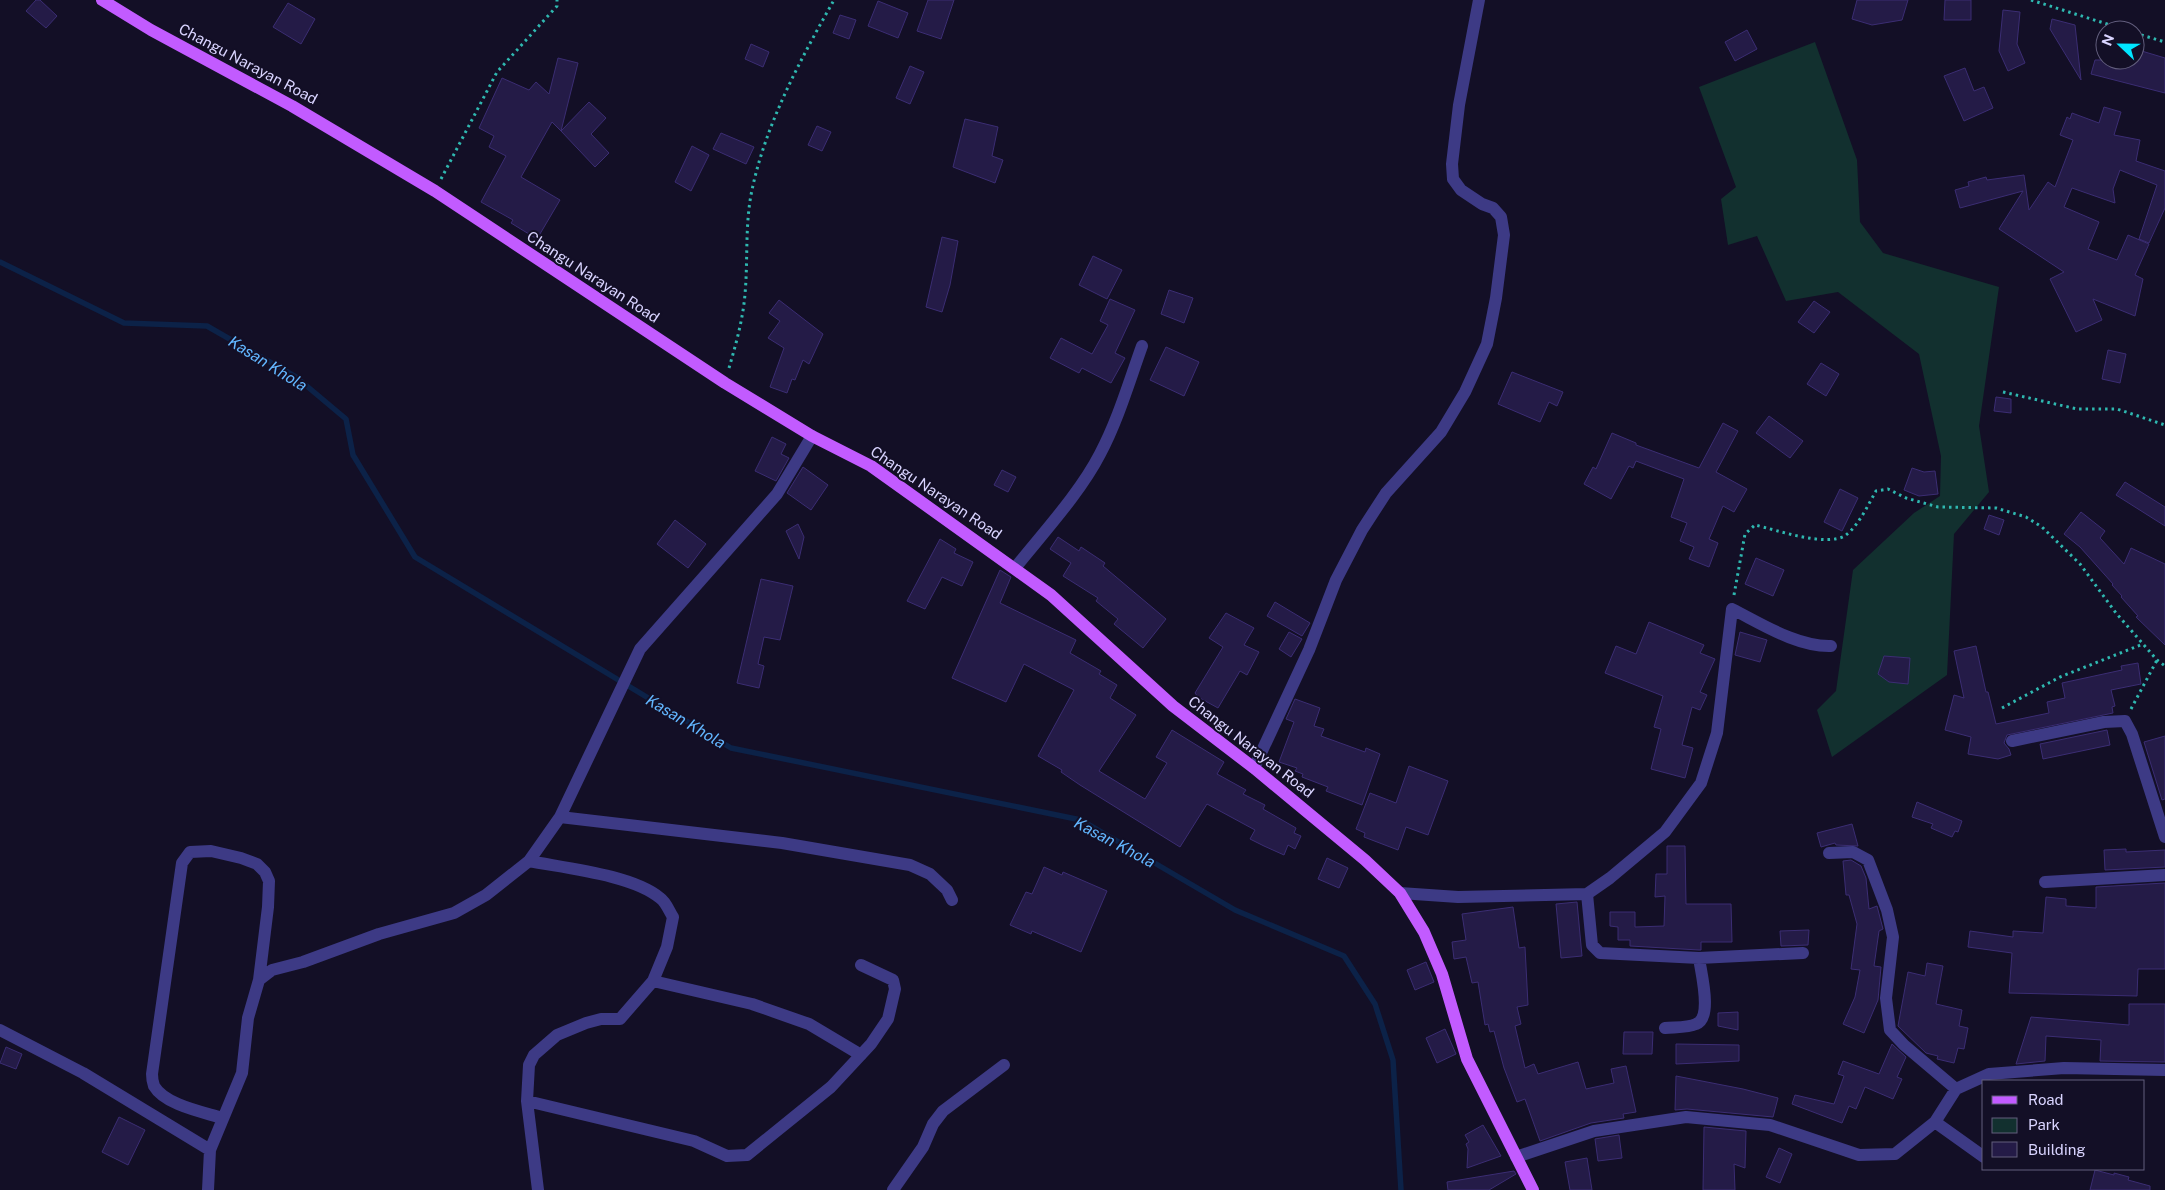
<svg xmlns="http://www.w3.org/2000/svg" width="2165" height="1190" font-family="'Public Sans',sans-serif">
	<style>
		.green { fill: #12302f }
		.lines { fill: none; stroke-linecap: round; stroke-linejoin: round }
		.stream { stroke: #0c2248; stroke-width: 5.5 }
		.building { fill: #241b47; stroke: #3b2d73 }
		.path { stroke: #2fb8b0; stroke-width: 3; stroke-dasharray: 2.5 4; stroke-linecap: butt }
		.minor { stroke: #3d3a85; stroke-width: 12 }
		.major { stroke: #c25bff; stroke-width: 12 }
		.labels { text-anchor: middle; stroke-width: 4; stroke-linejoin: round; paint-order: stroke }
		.street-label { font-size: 15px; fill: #d9d4ff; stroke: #130f26 }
		.water-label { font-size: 16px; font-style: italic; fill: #62b6ff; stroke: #130f26 }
	</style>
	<rect width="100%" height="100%" fill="#130f26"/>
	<path class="green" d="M 1815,42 L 1857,160 L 1860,222 L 1883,253 L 1999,287 L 1979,426 L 1989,492 L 1954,534 L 1947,675 L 1832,757 L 1817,710 L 1836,691 L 1853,570 L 1914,513 L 1940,496 L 1941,456 L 1919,354 L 1838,292 L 1786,301 L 1757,236 L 1728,245 L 1721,199 L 1736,187 L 1699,87 Z"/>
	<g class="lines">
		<path class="stream" d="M 0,262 L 124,323 L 207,326 L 296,377 L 346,419 L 353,455 L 415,557 L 731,748 L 1081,820 L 1235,910 L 1344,956 L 1375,1004 L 1393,1060 L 1401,1190"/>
	</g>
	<path class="building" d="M 36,0 L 40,0 L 57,16 L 46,28 L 26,11 Z
		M 928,0 L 954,0 L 941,39 L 917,31 Z
		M 1857,0 L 1908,0 L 1902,20 L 1872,25 L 1852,19 Z
		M 1945,0 L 1971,0 L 1971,20 L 1944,20 Z
		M 878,1 L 908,13 L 898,38 L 868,26 Z
		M 288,3 L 315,19 L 301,44 L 273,27 Z
		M 2003,10 L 2020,12 L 2017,44 L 2025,63 L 2008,71 L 1999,51 Z
		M 840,15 L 856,20 L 849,39 L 833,33 Z
		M 2052,19 L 2075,25 L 2081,80 L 2050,29 Z
		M 1747,30 L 1757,49 L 1735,61 L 1725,42 Z
		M 751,44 L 769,52 L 763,67 L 745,59 Z
		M 2135,49 L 2165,58 L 2165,93 L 2091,74 L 2095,60 L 2135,60 Z
		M 558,58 L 578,63 L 561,131 L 552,122 L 521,177 L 560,200 L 537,239 L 511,223 L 513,220 L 481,202 L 506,156 L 489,147 L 494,136 L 479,128 L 502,78 L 529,90 L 536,82 L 549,94 Z
		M 910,66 L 924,72 L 910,104 L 896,98 Z
		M 1965,68 L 1974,91 L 1984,87 L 1993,108 L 1964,121 L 1944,76 Z
		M 589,102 L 606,118 L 591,134 L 609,153 L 595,167 L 561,131 Z
		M 2104,107 L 2121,112 L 2114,135 L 2140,140 L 2136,161 L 2165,171 L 2165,208 L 2149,243 L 2139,239 L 2157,185 L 2120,170 L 2113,189 L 2115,203 L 2072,188 L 2064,207 L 2099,222 L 2088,249 L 2117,260 L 2128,235 L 2149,244 L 2135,275 L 2143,279 L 2135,316 L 2093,299 L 2102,320 L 2076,332 L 2050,279 L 2064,272 L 1999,229 L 2023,191 L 1960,208 L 1955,190 L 1969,186 L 1968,182 L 1986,177 L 1987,180 L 2024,175 L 2029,210 L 2048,182 L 2055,187 L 2073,140 L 2060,135 L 2067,117 L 2070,119 L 2072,113 L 2099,123 Z
		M 965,119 L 998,127 L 992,156 L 1003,160 L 995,183 L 953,167 Z
		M 817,126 L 831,132 L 822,151 L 808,145 Z
		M 721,133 L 754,147 L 746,164 L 713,149 Z
		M 692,146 L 709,155 L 691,191 L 675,182 Z
		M 942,237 L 958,241 L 950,285 L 942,312 L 926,307 Z
		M 1093,256 L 1122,270 L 1107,299 L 1079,285 Z
		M 1169,290 L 1193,298 L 1184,323 L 1161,314 Z
		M 1110,299 L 1135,310 L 1115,353 L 1125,358 L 1111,383 L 1082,368 L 1079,373 L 1050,358 L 1061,338 L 1092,354 L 1108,325 L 1100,321 Z
		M 779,300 L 823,334 L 809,364 L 803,360 L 795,380 L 792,379 L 787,393 L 770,387 L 784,348 L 768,338 L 780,321 L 769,313 Z
		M 1814,301 L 1830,312 L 1814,333 L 1798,322 Z
		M 1166,347 L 1199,362 L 1184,396 L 1150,380 Z
		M 2108,350 L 2126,354 L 2120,383 L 2102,379 Z
		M 1821,363 L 1839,374 L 1826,396 L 1807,384 Z
		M 1512,372 L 1563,392 L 1557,406 L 1549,402 L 1540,422 L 1498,404 Z
		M 1996,397 L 2011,399 L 2011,413 L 1994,411 Z
		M 1769,416 L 1803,441 L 1790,458 L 1756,433 Z
		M 1723,423 L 1738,431 L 1716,472 L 1747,489 L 1734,512 L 1723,506 L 1709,539 L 1718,543 L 1709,567 L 1689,559 L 1694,547 L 1680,541 L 1687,523 L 1671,517 L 1684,479 L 1636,461 L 1633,468 L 1629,466 L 1611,499 L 1584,484 L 1593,467 L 1596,469 L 1612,433 L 1636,443 L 1636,445 L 1699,468 Z
		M 772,437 L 786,444 L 781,454 L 789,458 L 776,481 L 755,471 Z
		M 803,467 L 828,485 L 811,510 L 787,493 Z
		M 1912,468 L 1924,472 L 1935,471 L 1938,494 L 1919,496 L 1904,490 Z
		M 1002,470 L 1016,477 L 1008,492 L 994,485 Z
		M 2125,482 L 2165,507 L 2165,526 L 2116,495 Z
		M 1840,489 L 1858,498 L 1842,531 L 1824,522 Z
		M 2081,512 L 2105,531 L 2100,538 L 2124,564 L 2131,548 L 2165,564 L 2165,645 L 2136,617 L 2138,616 L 2121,597 L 2122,596 L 2112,585 L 2113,584 L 2080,547 L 2064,534 Z
		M 1989,515 L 2004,520 L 1999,535 L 1984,529 Z
		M 675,520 L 706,544 L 688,568 L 657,544 Z
		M 798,524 L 804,537 L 799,559 L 786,531 Z
		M 1058,537 L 1079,551 L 1081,547 L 1105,563 L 1103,566 L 1166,619 L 1143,648 L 1114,624 L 1118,619 L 1096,601 L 1098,598 L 1063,576 L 1071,563 L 1050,549 Z
		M 940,539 L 956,549 L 954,553 L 973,562 L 962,586 L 942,577 L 925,609 L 907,601 Z
		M 1756,558 L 1784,570 L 1773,596 L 1745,584 Z
		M 1000,570 L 1011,577 L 1000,603 L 1076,640 L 1070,653 L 1101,671 L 1099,674 L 1117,685 L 1110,698 L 1136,715 L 1099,771 L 1145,799 L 1167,763 L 1156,757 L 1172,730 L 1224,762 L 1217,774 L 1246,790 L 1243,794 L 1265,805 L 1263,809 L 1296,828 L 1294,833 L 1301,836 L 1295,849 L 1288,845 L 1284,855 L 1264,846 L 1250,839 L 1255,830 L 1207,804 L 1180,847 L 1080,785 L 1061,772 L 1062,770 L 1038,756 L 1074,690 L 1024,664 L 1006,702 L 952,678 Z
		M 761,579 L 793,586 L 780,640 L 764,637 L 758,664 L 764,666 L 759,688 L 737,683 Z
		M 1275,602 L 1310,623 L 1302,636 L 1267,616 Z
		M 1226,613 L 1254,628 L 1244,645 L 1259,652 L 1247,675 L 1240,671 L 1218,708 L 1198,697 L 1195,693 L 1223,647 L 1209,638 Z
		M 1649,622 L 1704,645 L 1700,653 L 1715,659 L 1700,692 L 1707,695 L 1700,710 L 1692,707 L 1682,745 L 1693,748 L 1685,778 L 1651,769 L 1661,729 L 1654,727 L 1663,696 L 1605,673 L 1616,646 L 1636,654 Z
		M 1289,632 L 1302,639 L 1291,657 L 1279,649 Z
		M 1740,632 L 1767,640 L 1760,662 L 1735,655 Z
		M 1976,646 L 1986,692 L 1988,692 L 1996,724 L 2049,713 L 2047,702 L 2065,698 L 2062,683 L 2122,670 L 2121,666 L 2138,663 L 2141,684 L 2111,690 L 2115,706 L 2112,707 L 2113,713 L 2007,735 L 2004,743 L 2009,749 L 2011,755 L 1998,759 L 1968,754 L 1971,737 L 1945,730 L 1954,695 L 1964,698 L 1954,651 Z
		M 1884,656 L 1910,658 L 1908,684 L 1889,682 L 1878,674 Z
		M 1295,699 L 1320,708 L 1314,726 L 1324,729 L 1321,736 L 1365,752 L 1366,748 L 1380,754 L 1362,805 L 1326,791 L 1328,787 L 1302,777 L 1303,774 L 1295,771 L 1297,768 L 1279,762 L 1294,722 L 1286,719 Z
		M 2107,730 L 2110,745 L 2043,759 L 2040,744 Z
		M 2165,736 L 2165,799 L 2162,800 L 2144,742 Z
		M 1409,766 L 1448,781 L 1428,835 L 1406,827 L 1398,850 L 1364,837 L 1365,833 L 1356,829 L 1370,793 L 1396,803 Z
		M 1917,802 L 1962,821 L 1958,832 L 1955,831 L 1952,837 L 1931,828 L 1933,824 L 1912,817 Z
		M 1852,824 L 1858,846 L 1836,845 L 1835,843 L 1821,847 L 1817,833 Z
		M 1667,846 L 1685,846 L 1686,904 L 1731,904 L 1732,942 L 1701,942 L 1701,950 L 1699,950 L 1630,946 L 1630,940 L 1618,940 L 1618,927 L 1610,926 L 1610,912 L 1635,912 L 1635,927 L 1664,926 L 1665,896 L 1655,897 L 1656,874 L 1667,874 Z
		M 2126,849 L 2126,852 L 2165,850 L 2165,867 L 2105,870 L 2104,850 Z
		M 1327,858 L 1348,868 L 1339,888 L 1318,879 Z
		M 1851,860 L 1861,866 L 1866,878 L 1869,909 L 1877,906 L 1883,929 L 1879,931 L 1874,966 L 1881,967 L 1878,1000 L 1864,1033 L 1843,1024 L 1855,997 L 1860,970 L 1851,969 L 1857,924 L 1849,895 L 1846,895 L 1843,861 Z
		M 1044,867 L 1062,875 L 1063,872 L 1107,891 L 1081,952 L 1032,931 L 1031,934 L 1010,925 L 1026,892 L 1032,894 Z
		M 2165,883 L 2165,969 L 2138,969 L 2137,996 L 2009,993 L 2012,953 L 1968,947 L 1970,931 L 2013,937 L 2013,931 L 2043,933 L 2046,897 L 2066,899 L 2066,906 L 2096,908 L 2096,887 Z
		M 1577,902 L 1582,956 L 1561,958 L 1556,904 Z
		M 1513,907 L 1519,948 L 1525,947 L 1528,1005 L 1517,1007 L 1521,1024 L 1515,1026 L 1525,1068 L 1534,1064 L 1538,1074 L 1578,1062 L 1586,1089 L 1614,1083 L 1611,1069 L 1626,1066 L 1636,1112 L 1623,1114 L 1624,1118 L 1591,1123 L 1540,1141 L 1525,1099 L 1517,1102 L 1504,1068 L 1494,1031 L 1490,1032 L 1488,1024 L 1485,1025 L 1478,982 L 1472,983 L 1466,957 L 1454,959 L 1452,942 L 1466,940 L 1462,914 Z
		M 1809,930 L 1808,945 L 1781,946 L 1780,931 Z
		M 1426,962 L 1434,982 L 1415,990 L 1407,970 Z
		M 1927,963 L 1943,966 L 1936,1004 L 1962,1010 L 1959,1026 L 1968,1028 L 1964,1049 L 1958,1048 L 1954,1063 L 1937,1059 L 1938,1056 L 1926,1053 L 1898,1026 L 1908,972 L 1925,976 Z
		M 2129,1004 L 2165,1004 L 2165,1062 L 2100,1061 L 2101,1040 L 2046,1036 L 2045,1061 L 2016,1064 L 2031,1017 L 2129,1025 Z
		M 1738,1012 L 1738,1030 L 1718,1026 L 1718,1013 Z
		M 1445,1029 L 1456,1054 L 1437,1063 L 1426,1038 Z
		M 1624,1032 L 1653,1032 L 1652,1054 L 1623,1054 Z
		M 1676,1044 L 1739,1045 L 1739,1061 L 1676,1064 Z
		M 1892,1044 L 1906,1057 L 1897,1077 L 1902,1079 L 1893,1099 L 1865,1087 L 1856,1109 L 1849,1106 L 1842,1123 L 1792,1104 L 1795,1095 L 1834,1104 L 1844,1076 L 1838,1074 L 1843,1061 L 1879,1074 Z
		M 6,1047 L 22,1054 L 16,1069 L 0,1063 Z
		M 1676,1076 L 1743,1089 L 1778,1098 L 1773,1117 L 1687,1109 L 1675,1110 Z
		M 119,1117 L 145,1130 L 128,1165 L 102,1152 Z
		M 1483,1125 L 1501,1156 L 1467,1168 L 1468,1149 L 1466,1144 L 1469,1142 L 1465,1135 Z
		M 1704,1127 L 1746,1131 L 1745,1168 L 1734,1164 L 1735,1190 L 1703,1190 Z
		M 1619,1135 L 1622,1158 L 1598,1161 L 1595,1139 Z
		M 1779,1148 L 1792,1154 L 1780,1183 L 1766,1177 Z
		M 1587,1158 L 1592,1190 L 1570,1190 L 1565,1162 Z
		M 2095,1170 L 2114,1175 L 2114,1173 L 2129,1177 L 2128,1180 L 2150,1186 L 2150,1190 L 2090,1190 Z
		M 1514,1171 L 1516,1174 L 1489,1190 L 1448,1190 L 1447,1182 Z"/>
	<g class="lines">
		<path class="path" d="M 2031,0 L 2126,30
			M 2135,33 L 2165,42
			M 441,179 L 497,72 L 557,6 L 557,0
			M 729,368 C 736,344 743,319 745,294 C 748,261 745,228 751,195 C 764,127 800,60 834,0
			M 2003,392 L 2077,409 L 2117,409 L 2165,425
			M 1734,595 L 1745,534 L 1755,525 C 1777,530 1827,548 1846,535 C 1859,525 1868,505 1876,491 L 1888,489 L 1906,498 L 1938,507 L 1996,508 L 2026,517 L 2042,527 L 2080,564 L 2116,613 L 2157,660 L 2165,666
			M 2002,708 L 2060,677 L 2143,644
			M 2131,709 L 2157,660"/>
		<path class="minor" d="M 1015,568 C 1043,533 1080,493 1100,454 C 1118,420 1129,382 1142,346
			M 2012,741 L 2104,722 L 2125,721 L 2132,734 L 2165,837
			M 1254,768 L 1309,650 L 1336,580 L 1362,530 L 1386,493 L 1441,432 L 1465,392 L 1487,344 L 1496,298 L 1504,235 L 1501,217 L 1493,208 L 1482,204 L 1461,190 L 1453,179 L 1452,164 L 1459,105 L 1479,0
			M 560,817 L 782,843 L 910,865 L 930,874 L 947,890 L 952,900
			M 1829,853 L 1853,852 L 1868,860 L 1887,910 L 1893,937 L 1886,998 L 1890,1030 L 1904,1045 L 1956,1089
			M 529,861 C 565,868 633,875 660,898 C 666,902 669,911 673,917 L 667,947 L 653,981 L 620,1019 L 601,1019 L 586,1023 L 557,1035 L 534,1055 L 529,1065 L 527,1101 L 538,1190
			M 2045,882 L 2165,875
			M 1400,893 L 1458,897 L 1587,894 L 1610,878 L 1665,832 L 1701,783 L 1717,733 L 1732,609 C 1762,624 1797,647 1831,646
			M 1587,894 L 1592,945 L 1600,953 L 1699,958 L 1803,953
			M 259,980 L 272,970 L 303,962 L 379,934 L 454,913 L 486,895 L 529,861 L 560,817 L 640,649 L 777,494 L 812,436
			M 653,981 L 752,1004 L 809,1024 L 861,1055
			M 1665,1028 C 1674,1027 1688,1028 1696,1024 C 1713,1018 1701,973 1699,958
			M 0,1030 L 83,1073 L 210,1150
			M 527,1101 L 694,1141 L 727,1156 L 747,1155 L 831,1087 L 871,1044 L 888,1019 L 895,989 L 893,980 L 861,965
			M 1935,1122 L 1984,1157
			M 1516,1157 L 1594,1131 L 1686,1117 L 1770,1125 L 1859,1155 L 1895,1154 L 1935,1122 L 1956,1089 L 1989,1074 L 2064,1068 L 2165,1070
			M 208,1190 L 210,1150 L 242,1073 L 248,1018 L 259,980 L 268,907 L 269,881 L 265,872 L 257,864 L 241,858 L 211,851 L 190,852 L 182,863 L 152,1074 C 152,1077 153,1083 154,1086 C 165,1105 203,1112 222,1118
			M 893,1190 L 923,1147 L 933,1124 L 943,1111 L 1004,1065"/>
		<path class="major" d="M 102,0 L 151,30 L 292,106 L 435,191 L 725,383 L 812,436 L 871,466 L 1051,595 L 1173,706 L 1254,768 L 1365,860 L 1400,893 L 1424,932 L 1442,974 L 1467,1059 L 1533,1190"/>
	</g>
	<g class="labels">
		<g class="street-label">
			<text transform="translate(248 64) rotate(28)" y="5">Changu Narayan Road</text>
			<text transform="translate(593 277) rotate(33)" y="5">Changu Narayan Road</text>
			<text transform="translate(936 493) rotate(34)" y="5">Changu Narayan Road</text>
			<text transform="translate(1251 747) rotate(38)" y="5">Changu Narayan Road</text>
		</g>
		<g class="water-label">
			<text transform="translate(268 363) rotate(32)" y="6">Kasan Khola</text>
			<text transform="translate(686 721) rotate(31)" y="6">Kasan Khola</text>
			<text transform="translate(1115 842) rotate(28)" y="6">Kasan Khola</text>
		</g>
	</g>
	<rect x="1982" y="1080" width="162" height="90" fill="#130f26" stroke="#625e7d"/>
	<rect x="1992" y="1096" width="25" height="8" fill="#c25bff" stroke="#625e7d"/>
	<text x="2028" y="1105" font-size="15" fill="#d9d4ff">Road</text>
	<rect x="1992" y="1118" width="25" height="15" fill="#12302f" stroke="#625e7d"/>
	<text x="2028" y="1130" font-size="15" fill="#d9d4ff">Park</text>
	<rect x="1992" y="1142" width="25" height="15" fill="#241b47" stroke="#625e7d"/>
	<text x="2028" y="1155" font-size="15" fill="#d9d4ff">Building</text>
	<g transform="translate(2120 45) rotate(292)"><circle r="24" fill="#130f26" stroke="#625e7d"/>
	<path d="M0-4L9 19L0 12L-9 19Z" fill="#00e5ff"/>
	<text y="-8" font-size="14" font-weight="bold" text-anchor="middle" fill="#d9d4ff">N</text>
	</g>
</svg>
